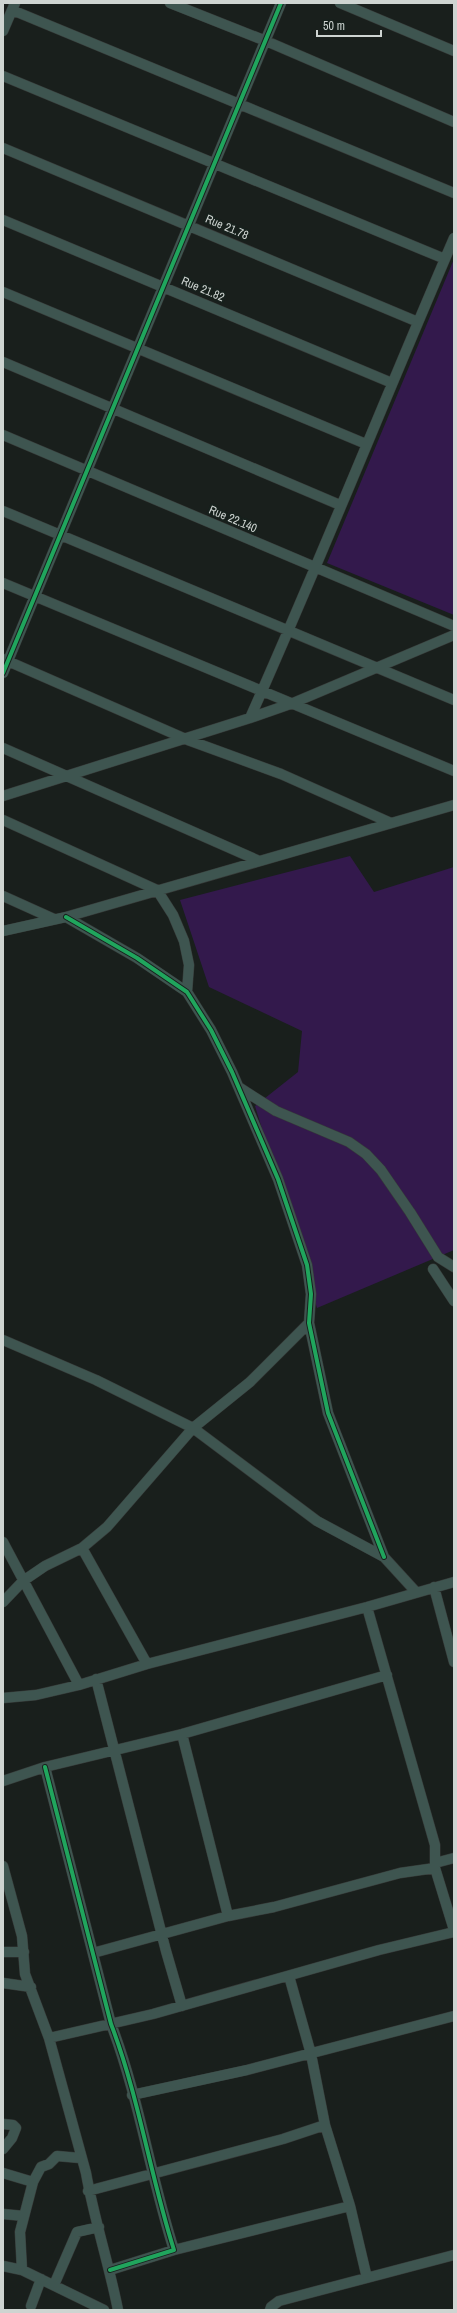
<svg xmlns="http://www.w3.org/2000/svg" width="457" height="2313" font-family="'Archivo Narrow',sans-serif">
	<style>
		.green { fill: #33194c }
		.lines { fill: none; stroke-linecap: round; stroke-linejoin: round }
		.street-casing { stroke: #373b39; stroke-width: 11 }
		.street { stroke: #3e5550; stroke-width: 10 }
		.cycleway-casing { stroke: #17211d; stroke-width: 6 }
		.cycleway { stroke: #20a55d; stroke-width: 4 }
		.labels { text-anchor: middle; stroke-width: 4; stroke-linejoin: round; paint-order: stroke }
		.street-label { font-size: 12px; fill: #ced4d1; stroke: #17211d }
	</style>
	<rect width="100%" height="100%" fill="#191f1c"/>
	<path class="green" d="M 454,259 L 454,615 L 327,563 Z
		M 350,856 L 374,892 L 454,867 L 454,1250 L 317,1308 L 255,1106 L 298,1072 L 302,1031 L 209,987 L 180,900 Z"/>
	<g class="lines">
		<defs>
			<path id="street" d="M 170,3 L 266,41 L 454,122
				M 340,3 L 454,51
				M 12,10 L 454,193
				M 3,31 L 15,3
				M 3,76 L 445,259
				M 3,148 L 418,322
				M 3,220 L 392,383
				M 3,292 L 366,444
				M 3,362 L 340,505
				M 3,435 L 454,626
				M 3,511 L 454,700
				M 3,583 L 454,771
				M 3,659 L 188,740 L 281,774 L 391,823
				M 3,673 L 281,3
				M 250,718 C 321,559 385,398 454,238
				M 3,748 L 257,860
				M 3,796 L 250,718 L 293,703 L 454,635
				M 3,820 L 157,890 L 173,915 L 184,941 L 189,965 L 187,992
				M 3,896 L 54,919
				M 66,917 L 137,958 L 187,992 L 211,1030 L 232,1072 L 278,1179 L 307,1265 L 311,1294 L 309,1323 L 328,1413 L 384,1557
				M 3,931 L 66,917 L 454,805
				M 240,1088 L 276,1111 L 349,1142 L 366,1154 L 381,1170 L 410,1212 L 438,1257 L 454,1267
				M 433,1269 L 454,1301
				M 3,1340 L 96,1380 L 193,1428 L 317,1521 L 384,1557 L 416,1592
				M 3,1542 L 79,1685
				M 82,1548 L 147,1664
				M 434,1587 L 454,1662
				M 3,1602 L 23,1581 L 45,1566 L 82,1548 L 107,1527 L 193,1428 L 250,1382 L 309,1323
				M 367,1607 L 435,1845 L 435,1868 L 454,1930
				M 96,1679 L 166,1951 L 182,2006
				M 3,1698 L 36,1695 L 79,1685 L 147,1664 L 367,1607 L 454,1582
				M 182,1734 L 228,1916
				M 45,1767 L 111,2024 C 139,2097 150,2175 174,2250 L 110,2270
				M 3,1781 L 45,1767 L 182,1734 L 387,1675
				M 435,1863 L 454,1858
				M 3,1866 L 22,1936 L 25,1974 L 49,2038 L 86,2173 C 94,2219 109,2264 118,2310
				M 3,1952 L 24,1952
				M 93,1953 L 228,1916 L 274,1907 L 400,1873 L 435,1868
				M 289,1976 L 311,2054 L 325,2125 L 350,2206 L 367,2278
				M 3,1983 L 31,1987
				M 49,2038 L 153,2014 L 379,1950 L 454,1932
				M 132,2095 L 247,2070 L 454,2016
				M 3,2124 L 13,2125 L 16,2128 L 12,2138 L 3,2149
				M 3,2173 L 33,2182
				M 88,2191 L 283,2139 L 325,2125
				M 3,2214 L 24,2216
				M 174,2250 L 350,2206
				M 3,2266 L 22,2270 L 104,2310
				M 22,2270 L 20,2232 L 33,2182 L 41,2167 L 49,2164 L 57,2156 L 80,2158
				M 54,2285 L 77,2232 L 99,2227
				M 31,2306 L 41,2279
				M 270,2310 L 271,2307 L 279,2301 L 454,2255"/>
		</defs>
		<use href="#street" class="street-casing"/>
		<use href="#street" class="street"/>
		<defs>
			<path id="cycleway" d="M 3,673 L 281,3
				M 66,917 L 137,958 L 187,992 L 211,1030 L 232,1072 L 278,1179 L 307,1265 L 311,1294 L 309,1323 L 328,1413 L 384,1557
				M 45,1767 L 111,2024 C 139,2097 150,2175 174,2250 L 110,2270"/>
		</defs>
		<use href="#cycleway" class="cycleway-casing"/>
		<use href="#cycleway" class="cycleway"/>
	</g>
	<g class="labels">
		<g class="street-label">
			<text transform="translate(227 227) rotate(23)" y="4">Rue 21.78</text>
			<text transform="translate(203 289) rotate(23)" y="4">Rue 21.82</text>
			<text transform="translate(233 519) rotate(23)" y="4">Rue 22.140</text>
		</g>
	</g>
	<rect width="457" height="2313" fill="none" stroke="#ced4d1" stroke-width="8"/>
	<path d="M317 30v6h64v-6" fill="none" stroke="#ced4d1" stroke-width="2"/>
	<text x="323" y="30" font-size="12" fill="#ced4d1" stroke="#17211d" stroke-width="3" paint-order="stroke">50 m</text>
</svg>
